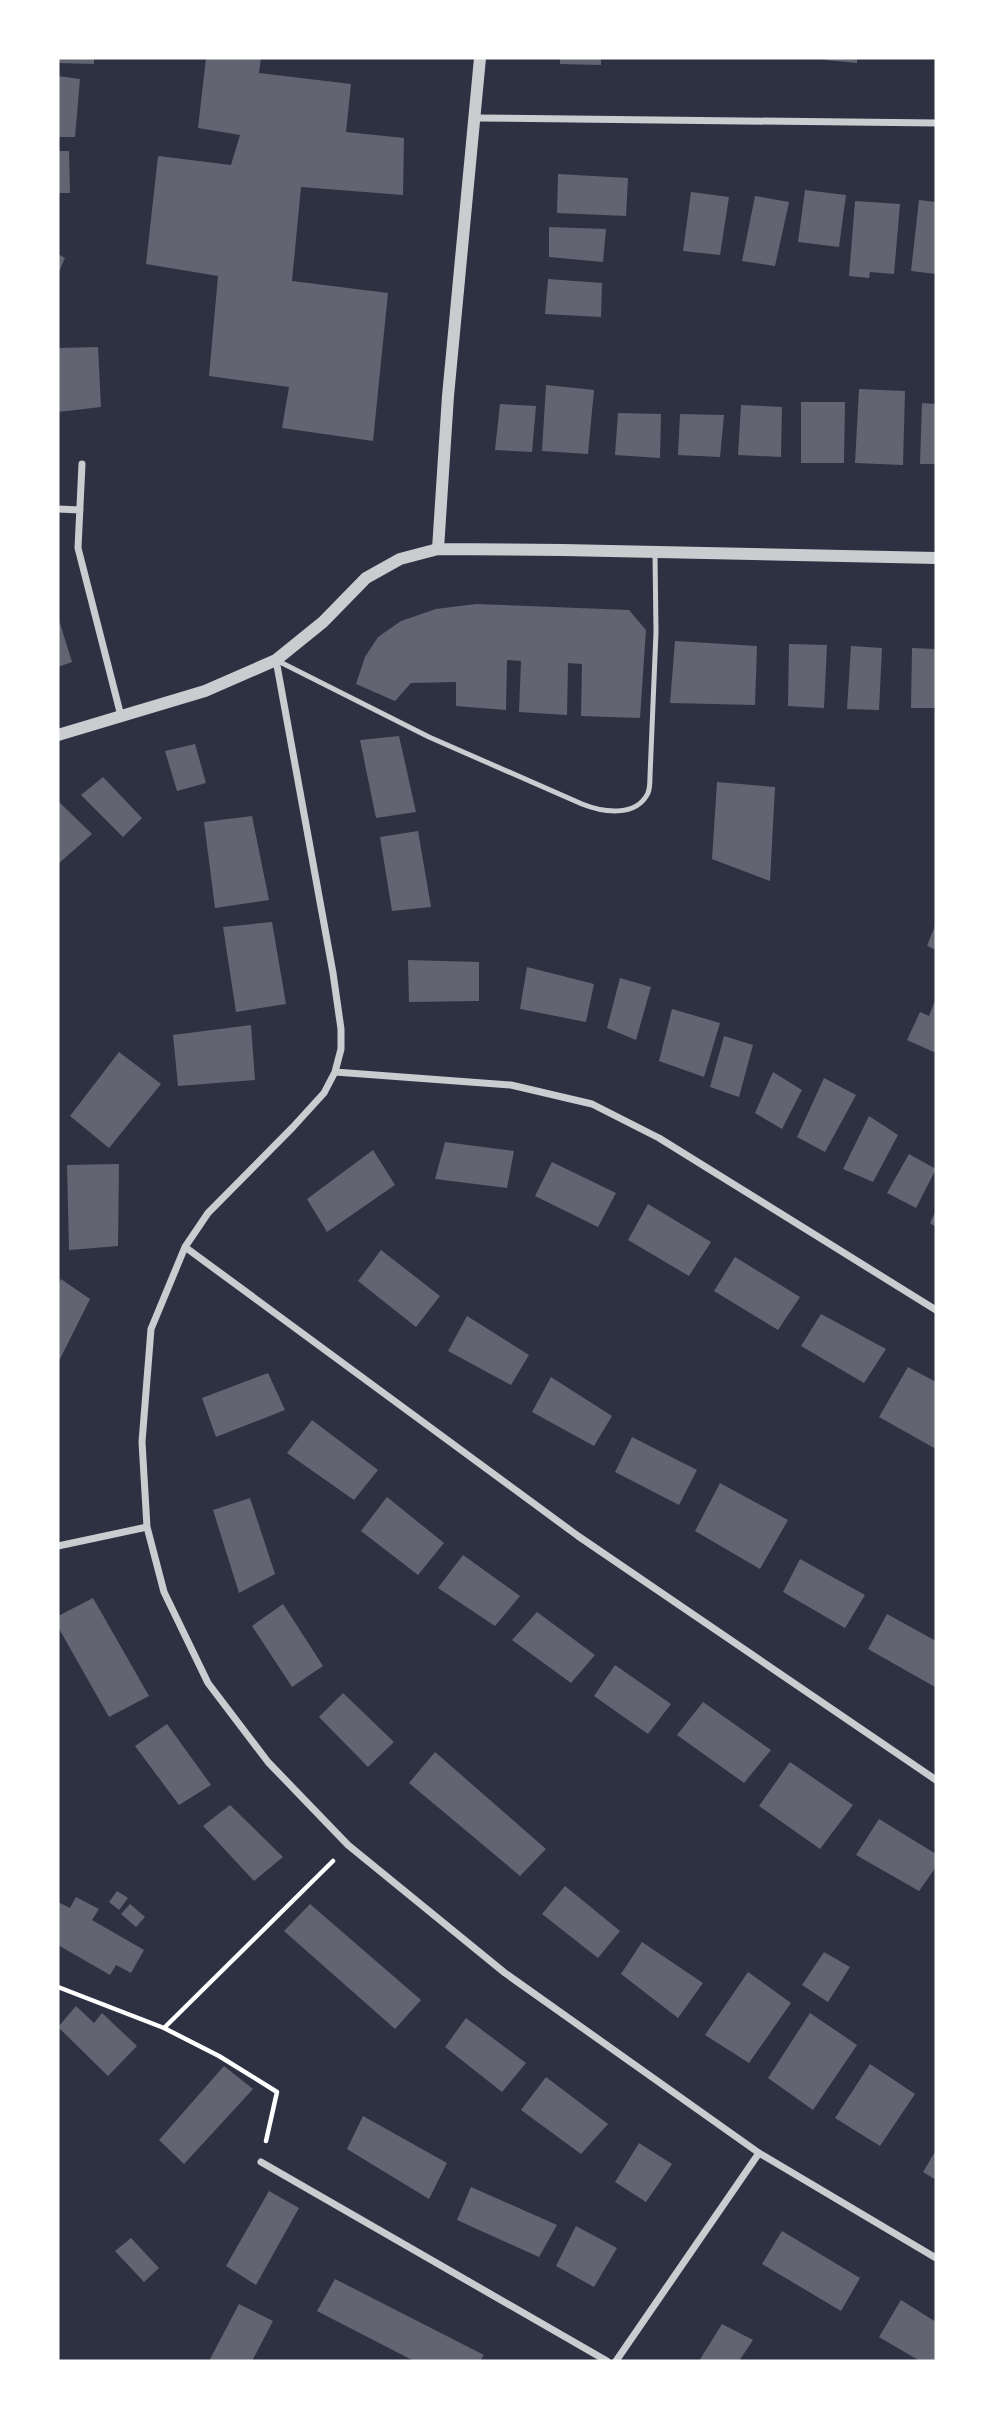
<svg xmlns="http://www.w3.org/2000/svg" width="994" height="2419" font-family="'Noto Sans',sans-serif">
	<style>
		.building { fill: #626471 }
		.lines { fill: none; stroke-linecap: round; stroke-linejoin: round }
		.path { stroke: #fff; stroke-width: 4.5 }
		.service { stroke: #caccd0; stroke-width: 5 }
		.minor { stroke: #caccd0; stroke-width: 7 }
		.tertiary { stroke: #caccd0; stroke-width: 12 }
	</style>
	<rect width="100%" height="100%" fill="#2d3142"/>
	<path class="building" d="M 58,58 L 94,58 L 94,64 L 58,63 Z
		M 206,58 L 261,58 L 259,73 L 351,84 L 346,132 L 404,138 L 403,195 L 301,187 L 292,281 L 388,293 L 373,441 L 282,428 L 289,387 L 209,376 L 218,276 L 146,264 L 158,156 L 231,165 L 240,135 L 198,128 Z
		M 560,58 L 601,58 L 601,65 L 560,64 Z
		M 825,58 L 857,58 L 857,63 L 825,60 Z
		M 58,76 L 80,79 L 75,137 L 58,137 Z
		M 58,151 L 69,151 L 70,193 L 58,193 Z
		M 558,174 L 628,178 L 626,216 L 557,213 Z
		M 805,190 L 846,195 L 839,247 L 798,242 Z
		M 691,192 L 729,197 L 720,255 L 683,251 Z
		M 755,196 L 789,202 L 775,266 L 742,261 Z
		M 919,200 L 936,202 L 936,274 L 911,271 Z
		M 855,201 L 900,204 L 894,274 L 870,272 L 869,278 L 849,276 Z
		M 549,227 L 606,229 L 603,262 L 549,257 Z
		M 58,254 L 65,258 L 58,274 Z
		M 548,279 L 602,283 L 601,317 L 545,314 Z
		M 98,347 L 101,407 L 58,412 L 58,348 Z
		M 546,385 L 594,390 L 588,454 L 542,451 Z
		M 859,389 L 905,391 L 903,465 L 855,463 Z
		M 801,402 L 845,402 L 844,463 L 801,463 Z
		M 922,403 L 936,404 L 936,464 L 920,464 Z
		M 500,404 L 536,406 L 532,452 L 495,450 Z
		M 741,405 L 782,407 L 781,457 L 738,455 Z
		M 618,413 L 661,414 L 660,458 L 615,455 Z
		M 680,414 L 724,415 L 720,457 L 678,455 Z
		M 476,604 L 629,610 L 646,630 L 640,718 L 581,716 L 582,664 L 568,663 L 567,715 L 519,712 L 521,661 L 507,660 L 506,710 L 456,706 L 456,682 L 411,683 L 395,701 L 356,684 L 365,657 L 378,637 L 401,621 L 436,609 Z
		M 58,617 L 72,662 L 58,667 Z
		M 675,641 L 757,646 L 755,705 L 670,703 Z
		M 789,644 L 827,645 L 824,708 L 788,706 Z
		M 851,646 L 882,648 L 879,710 L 847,709 Z
		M 912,648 L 936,649 L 936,708 L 911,708 Z
		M 399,736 L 416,812 L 376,818 L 360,740 Z
		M 195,744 L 206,783 L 177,791 L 165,751 Z
		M 103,777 L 142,818 L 123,837 L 81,795 Z
		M 717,782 L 775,787 L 770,881 L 712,859 Z
		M 58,801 L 92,834 L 58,864 Z
		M 252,816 L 269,900 L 215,908 L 204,822 Z
		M 418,831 L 431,907 L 392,911 L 380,837 Z
		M 272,922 L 286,1004 L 236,1012 L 223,927 Z
		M 936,923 L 936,950 L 927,946 Z
		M 408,960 L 479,962 L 479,1001 L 409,1002 Z
		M 527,967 L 594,984 L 586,1022 L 520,1009 Z
		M 620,978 L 651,987 L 636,1040 L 607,1028 Z
		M 936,998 L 936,1053 L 907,1040 L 920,1012 L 929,1016 Z
		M 672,1009 L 720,1023 L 704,1077 L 659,1061 Z
		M 251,1025 L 255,1080 L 178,1086 L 173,1035 Z
		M 724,1036 L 753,1045 L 739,1097 L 710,1087 Z
		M 119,1052 L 161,1084 L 109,1148 L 70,1116 Z
		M 773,1072 L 802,1090 L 782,1129 L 755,1113 Z
		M 824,1078 L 856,1095 L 825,1152 L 797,1137 Z
		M 869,1116 L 898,1135 L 873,1182 L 843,1169 Z
		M 445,1142 L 514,1151 L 507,1188 L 435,1179 Z
		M 373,1150 L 395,1185 L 327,1232 L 307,1199 Z
		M 909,1154 L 936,1169 L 916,1208 L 887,1193 Z
		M 552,1162 L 616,1193 L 598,1227 L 535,1196 Z
		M 119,1164 L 118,1246 L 69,1250 L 67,1165 Z
		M 648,1204 L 711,1242 L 689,1276 L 628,1240 Z
		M 936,1210 L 936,1227 L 930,1223 Z
		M 381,1250 L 440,1296 L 416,1327 L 358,1281 Z
		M 735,1257 L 800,1297 L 778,1330 L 714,1291 Z
		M 61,1279 L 90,1299 L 58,1363 L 58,1285 Z
		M 821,1314 L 886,1349 L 864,1383 L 801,1346 Z
		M 467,1316 L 529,1355 L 511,1385 L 448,1351 Z
		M 908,1367 L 936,1382 L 936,1449 L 879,1417 Z
		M 268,1373 L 285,1410 L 216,1437 L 202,1398 Z
		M 551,1377 L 612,1416 L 594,1446 L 532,1412 Z
		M 312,1420 L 378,1470 L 354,1500 L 287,1453 Z
		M 632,1437 L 697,1470 L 679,1505 L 615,1472 Z
		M 720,1483 L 788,1520 L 760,1569 L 695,1531 Z
		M 387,1497 L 444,1543 L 418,1575 L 361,1531 Z
		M 250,1498 L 275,1574 L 239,1593 L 213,1510 Z
		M 463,1555 L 520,1596 L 495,1626 L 438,1588 Z
		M 800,1559 L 865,1595 L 845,1628 L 783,1592 Z
		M 93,1598 L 149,1696 L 109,1717 L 58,1627 L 58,1616 Z
		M 283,1604 L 323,1666 L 292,1687 L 252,1626 Z
		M 537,1612 L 595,1655 L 571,1683 L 512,1640 Z
		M 887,1614 L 936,1641 L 935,1687 L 868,1649 Z
		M 615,1665 L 671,1704 L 648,1734 L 594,1696 Z
		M 343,1693 L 394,1742 L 368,1767 L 319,1717 Z
		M 703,1702 L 771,1750 L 744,1783 L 677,1735 Z
		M 167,1724 L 211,1785 L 179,1805 L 135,1746 Z
		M 435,1752 L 546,1849 L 520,1876 L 409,1783 Z
		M 790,1762 L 853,1805 L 820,1849 L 759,1806 Z
		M 230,1805 L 283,1857 L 254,1881 L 203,1826 Z
		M 879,1819 L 936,1854 L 936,1867 L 919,1891 L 856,1855 Z
		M 565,1886 L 620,1931 L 598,1958 L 542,1914 Z
		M 117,1891 L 128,1898 L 119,1910 L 109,1902 Z
		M 76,1897 L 99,1909 L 92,1920 L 144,1950 L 131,1973 L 116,1965 L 110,1975 L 58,1945 L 58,1902 L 70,1908 Z
		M 130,1904 L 145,1917 L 136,1927 L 121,1914 Z
		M 310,1904 L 421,2000 L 395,2029 L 284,1931 Z
		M 642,1942 L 703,1983 L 678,2018 L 621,1974 Z
		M 824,1952 L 850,1967 L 828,2002 L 802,1985 Z
		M 748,1972 L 791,2003 L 749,2063 L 705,2035 Z
		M 76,2006 L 94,2023 L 102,2013 L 137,2046 L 108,2076 L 58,2027 Z
		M 810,2013 L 857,2045 L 813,2110 L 768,2078 Z
		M 466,2018 L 526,2063 L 502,2092 L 445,2047 Z
		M 870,2064 L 915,2094 L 880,2146 L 835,2118 Z
		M 224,2066 L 253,2089 L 184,2164 L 159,2140 Z
		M 546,2077 L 608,2124 L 581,2154 L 521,2110 Z
		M 363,2116 L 447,2163 L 429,2199 L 347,2149 Z
		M 639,2143 L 672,2164 L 646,2202 L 615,2182 Z
		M 936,2150 L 936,2180 L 923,2172 Z
		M 471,2187 L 557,2225 L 539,2257 L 457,2220 Z
		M 269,2191 L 299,2208 L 256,2285 L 226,2266 Z
		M 576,2226 L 617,2248 L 594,2287 L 556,2266 Z
		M 782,2231 L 860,2278 L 841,2311 L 762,2264 Z
		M 131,2238 L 159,2268 L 144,2282 L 115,2251 Z
		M 335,2279 L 484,2355 L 480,2361 L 414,2361 L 317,2311 Z
		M 901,2300 L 936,2322 L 936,2361 L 920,2361 L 879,2337 Z
		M 239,2304 L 273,2321 L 252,2361 L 209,2361 Z
		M 722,2324 L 753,2340 L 739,2361 L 699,2361 Z"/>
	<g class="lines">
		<path class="path" d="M 58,1987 L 164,2028 L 333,1861
			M 164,2028 L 219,2056 L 277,2092 L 266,2141"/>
		<path class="service" d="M 276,660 L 429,737 L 582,804 C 602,812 636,818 648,793 C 650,788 650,781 650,776 L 656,632 L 655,554"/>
		<path class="minor" d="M 476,118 L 936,123
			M 82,464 L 78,548 L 121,716
			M 58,509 L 80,510
			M 276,660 L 333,973 L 341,1029 L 341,1049 L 335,1072 L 324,1093 L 293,1127 L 208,1213 L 185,1247 L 151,1329 L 142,1442 L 147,1527 L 164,1592 L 208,1683 L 268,1762 L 348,1845 L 505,1973 L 759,2153 L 936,2258
			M 335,1072 L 511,1085 L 592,1104 L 659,1138 L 936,1310
			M 185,1247 L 578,1536 L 936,1780
			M 58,1546 L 147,1527
			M 261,2162 L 607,2361
			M 616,2361 L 759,2153"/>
		<path class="tertiary" d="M 438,549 L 448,396 L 480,58
			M 58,735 L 205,691 L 276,660 L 323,622 L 366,578 L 400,559 L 438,549 L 563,550 L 936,558"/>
	</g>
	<rect width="994" height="2419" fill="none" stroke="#ffffff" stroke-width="119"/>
</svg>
